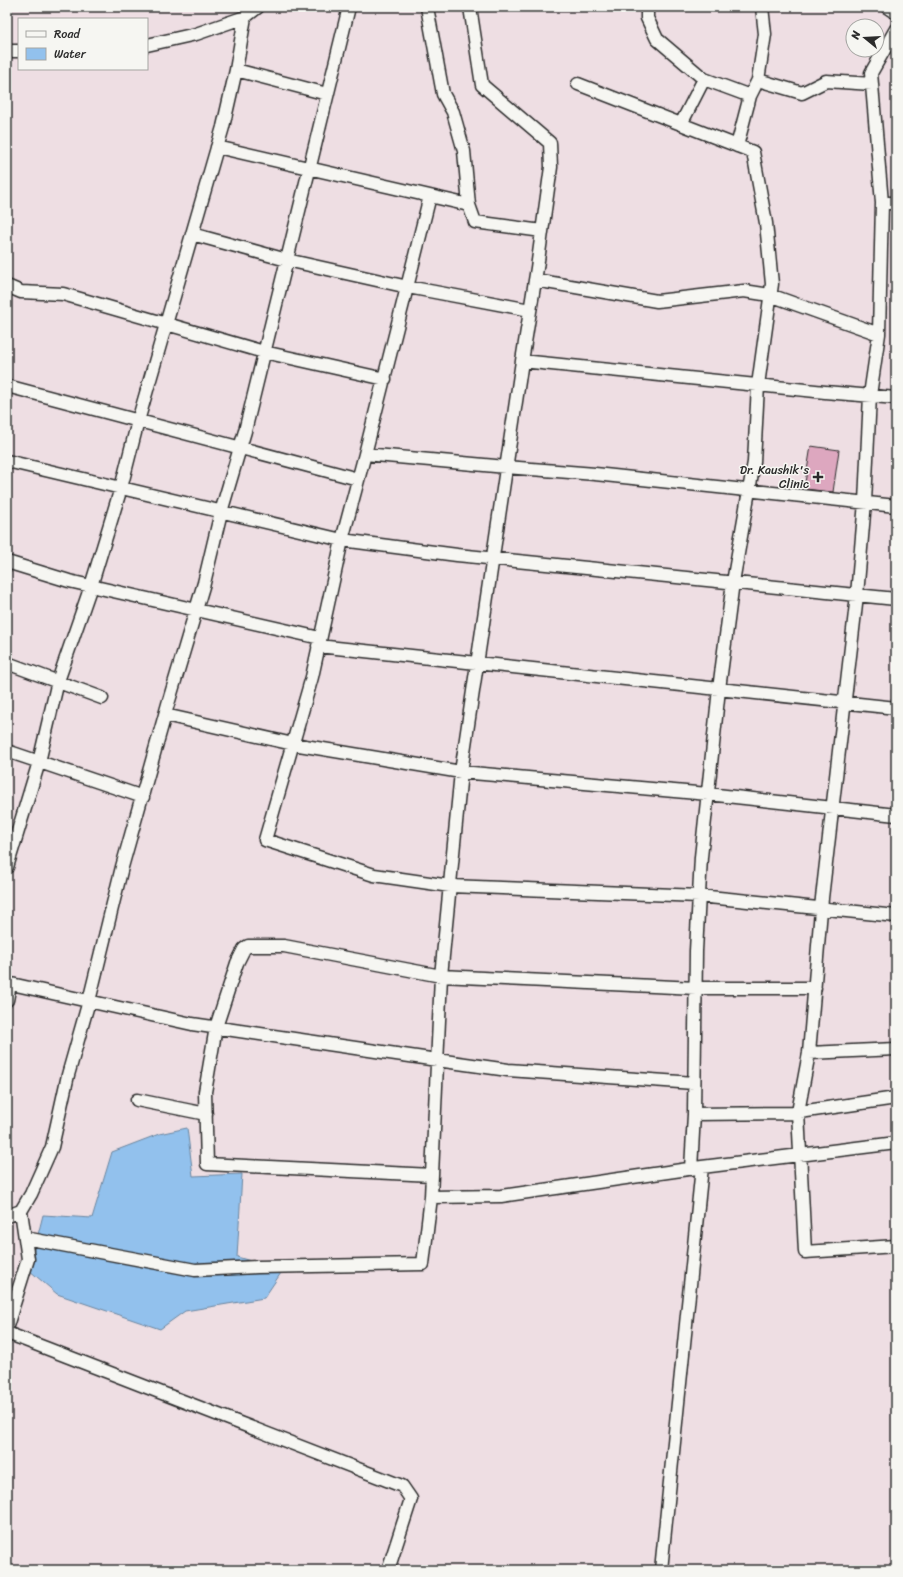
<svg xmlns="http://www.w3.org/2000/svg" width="903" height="1577" font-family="Sriracha,sans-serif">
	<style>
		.water { fill: #92c1ed; stroke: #69859f }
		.building { fill: #dda7bf; stroke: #2b2b2b }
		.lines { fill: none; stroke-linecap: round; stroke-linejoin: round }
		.minor-casing { stroke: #2b2b2b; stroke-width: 15 }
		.minor { stroke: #f6f6f2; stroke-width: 12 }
		.poi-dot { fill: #2b2b2b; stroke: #f6f6f2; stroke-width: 1.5 }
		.labels { text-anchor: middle; stroke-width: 3; stroke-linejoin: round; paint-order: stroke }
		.poi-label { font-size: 12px; fill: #2b2b2b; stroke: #f6f6f2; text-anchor: end }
	</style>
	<rect width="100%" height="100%" fill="#eedee3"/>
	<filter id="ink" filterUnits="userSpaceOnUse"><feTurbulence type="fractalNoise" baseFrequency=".025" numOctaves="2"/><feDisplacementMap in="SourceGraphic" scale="8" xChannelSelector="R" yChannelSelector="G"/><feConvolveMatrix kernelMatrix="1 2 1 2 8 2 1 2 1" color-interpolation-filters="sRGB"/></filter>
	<g filter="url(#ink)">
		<path class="water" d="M 187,1128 L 193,1176 L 242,1174 L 237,1257 L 283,1270 L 264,1298 L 185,1311 L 160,1329 L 57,1294 L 29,1270 L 43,1215 L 92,1218 L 112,1152 L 159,1134 Z"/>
		<path class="building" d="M 811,446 L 839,450 L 833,492 L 804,489 Z"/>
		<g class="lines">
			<defs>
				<path id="minor" d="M 427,7 L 443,94 L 453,112 L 464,151 L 469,205
					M 470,7 L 482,85 L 550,143 L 551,167 L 537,268 L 522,361 L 461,772 L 441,976 L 431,1197 L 501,1196 L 702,1167 L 896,1143
					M 647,7 L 647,18 L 657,39 L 704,79
					M 887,7 L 896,13
					M 896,29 L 871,73 L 882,203 L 879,334 L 870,395 L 865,502 L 857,595 L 822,898 L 809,1053 L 798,1112 L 805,1252 L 896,1246
					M 147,45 L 196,34 L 245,17 L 258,7
					M 7,51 L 19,51
					M 236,70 L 245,17
					M 758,80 L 802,93 L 826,81 L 872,84
					M 578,84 L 753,152 L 766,223 L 772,284 L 758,385 L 754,462 L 733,582 L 719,689 L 701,857 L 696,951 L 694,1114 L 691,1169
					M 681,124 L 704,79 L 750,96 L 758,80 L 765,34 L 762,7
					M 737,146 L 750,96
					M 217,147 L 469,205 L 475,222 L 542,231
					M 430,196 L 365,454 L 342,540 L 312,677 L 265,840 L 374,875 L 450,886 L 699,896 L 896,916
					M 882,203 L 896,203
					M 192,234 L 287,260 L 408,287 L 530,310
					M 535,280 L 657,301 L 744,291 L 770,295 L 879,334
					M 7,286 L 21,292 L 63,294 L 264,352 L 385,379
					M 522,361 L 825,392 L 896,398
					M 7,386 L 358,479
					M 365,454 L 506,467 L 595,474 L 896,506
					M 7,461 L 342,540 L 457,555 L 896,599
					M 7,562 L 69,581 L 320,638
					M 318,646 L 896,708
					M 7,663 L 102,698
					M 165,715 L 293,744 L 461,772 L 708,794 L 896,815
					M 7,751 L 143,797
					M 7,867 L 39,762 L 58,681 L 91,586 L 121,488 L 138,421 L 223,127 L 236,70 L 327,94
					M 7,983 L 192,1024 L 437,1060 L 508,1070 L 694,1083
					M 7,1000 L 10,984
					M 809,1053 L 896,1049
					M 137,1100 L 206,1114
					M 694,1114 L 793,1113 L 896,1098
					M 432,1175 L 207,1164 L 205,1092 L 216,1027 L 237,963 L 244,949 L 248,946 L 284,946 L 441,976 L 696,988 L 815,988
					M 7,1216 L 21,1211 L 31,1194 L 52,1147 L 68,1075 L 89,1001 L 122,867 L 168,704 L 204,583 L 221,512 L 245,431 L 349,7
					M 25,1238 L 195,1270 L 257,1267 L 423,1264 L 431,1197
					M 7,1326 L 28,1259 L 21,1211
					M 7,1333 L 402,1486 L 411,1499 L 388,1570
					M 661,1570 L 702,1167"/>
			</defs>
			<use href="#minor" class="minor-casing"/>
			<use href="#minor" class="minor"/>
		</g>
	</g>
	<path class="poi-dot" d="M816 471h4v4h4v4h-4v4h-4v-4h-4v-4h4z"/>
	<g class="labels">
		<g class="poi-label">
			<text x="809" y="474">Dr. Kaushik's<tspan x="809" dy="14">Clinic</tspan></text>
		</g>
	</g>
	<rect width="903" height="1577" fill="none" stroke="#f6f6f2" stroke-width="24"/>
	<rect x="12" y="12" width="879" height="1553" fill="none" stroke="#2b2b2b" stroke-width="1.5" filter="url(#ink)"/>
	<rect x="18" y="18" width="130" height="52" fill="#f6f6f2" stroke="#a5a5a2"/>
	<rect x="26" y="31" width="20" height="6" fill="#f6f6f2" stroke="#a5a5a2"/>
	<text x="54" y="38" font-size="12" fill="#2b2b2b">Road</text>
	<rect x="26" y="48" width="20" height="12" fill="#92c1ed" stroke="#a5a5a2"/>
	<text x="54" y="58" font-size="12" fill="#2b2b2b">Water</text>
	<g transform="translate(865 38) rotate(288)"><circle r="19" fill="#f6f6f2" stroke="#a5a5a2"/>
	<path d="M0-3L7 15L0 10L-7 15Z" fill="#2b2b2b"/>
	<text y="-6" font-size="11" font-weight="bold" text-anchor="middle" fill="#2b2b2b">N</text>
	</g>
</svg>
